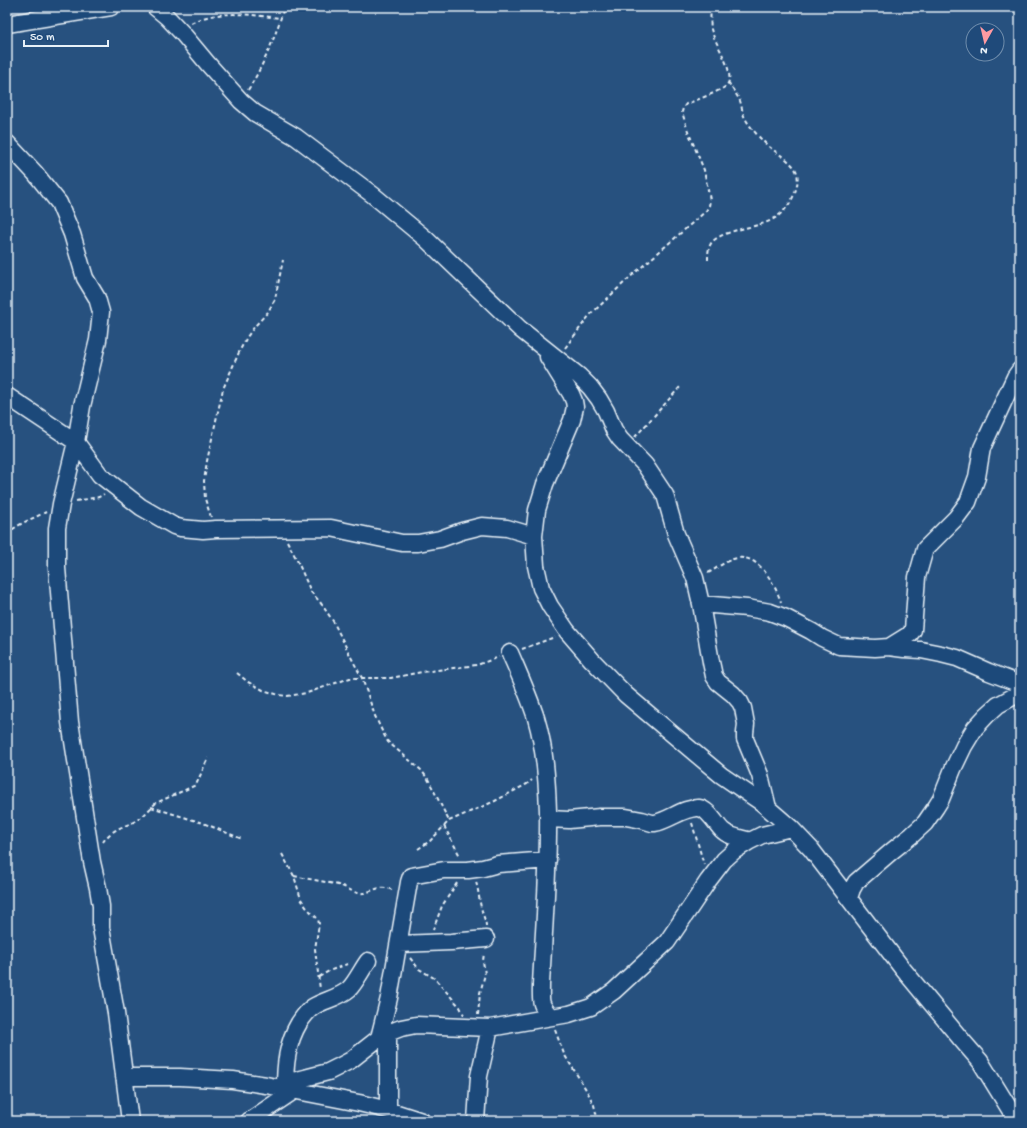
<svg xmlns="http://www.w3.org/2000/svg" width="1027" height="1128" font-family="'Gochi Hand',sans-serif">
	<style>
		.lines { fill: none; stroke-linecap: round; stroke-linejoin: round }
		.minor-casing { stroke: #e8f1f8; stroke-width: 19 }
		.path { stroke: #e8f1f8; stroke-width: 2; stroke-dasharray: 4 3; stroke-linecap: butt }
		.minor { stroke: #1f4a7a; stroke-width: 16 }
	</style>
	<rect width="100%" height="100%" fill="#27517f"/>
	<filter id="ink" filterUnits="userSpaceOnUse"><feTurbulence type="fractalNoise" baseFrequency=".025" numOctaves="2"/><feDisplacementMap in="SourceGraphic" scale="8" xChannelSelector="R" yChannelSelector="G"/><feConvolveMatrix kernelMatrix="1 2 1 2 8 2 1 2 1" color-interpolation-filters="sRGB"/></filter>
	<g filter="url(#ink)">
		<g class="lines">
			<defs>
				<path id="minor" d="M 155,7 L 167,17 L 183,34 L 208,64 L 241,101 L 255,113 L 296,137 L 373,195 L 426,239 L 520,329 L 579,376 L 590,387 L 599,399 L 606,411 L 614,430 L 620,439 L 645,465 L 665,495 L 676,534 L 695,578 L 701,604 L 711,662 L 714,676 L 718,682 L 733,694 L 740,702 L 743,708 L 746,724 L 745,733 L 745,739 L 760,775 L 768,808
					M 7,24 L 111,7
					M 7,143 L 35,173 L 59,203 L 72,234 L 85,278 L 97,298 L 101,312 L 98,340 L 82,406 L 76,442 L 61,504 L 57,528 L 57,568 L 70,722 L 92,862 L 98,888 L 101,906 L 101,928 L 116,1013 L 130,1121
					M 548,357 L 571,394 L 574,401 L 575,407 L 572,420 L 545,484 L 537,510 L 534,536 L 536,566 L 541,588 L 550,606 L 567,631 L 592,660 L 626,695 L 721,775 L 762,803 L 791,828 L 811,849 L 902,968 L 960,1038 L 980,1061 L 1017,1121
					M 7,396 L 76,442 L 100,475 L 141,507 L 174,526 L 181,528 L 203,530 L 216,529 L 331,528 L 402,543 L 418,543 L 440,539 L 462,531 L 482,526 L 507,528 L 534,536
					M 701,604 L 747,608 L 770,612 L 786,618 L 811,631 L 822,638 L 839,646 L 875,648 L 889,647 L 904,649 L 921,650 L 941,654 L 957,658 L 989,672 L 1020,684
					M 889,647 L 910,634 L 913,630 L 917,577 L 925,549 L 956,518 L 968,502 L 977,477 L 982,448 L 1015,377 L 1020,370
					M 510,653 C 519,674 529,696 536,718 C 545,748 547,780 548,811 C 549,869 544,927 541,984 C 541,1002 539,1003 551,1017
					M 548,819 L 569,820 L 600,817 L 626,817 L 642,820 L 652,823 L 655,823 C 670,820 684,807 699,808 C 708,809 716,824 722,830 C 729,837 741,838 750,841
					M 849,898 L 852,889 L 856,882 L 892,851 L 912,835 L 925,823 L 936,807 L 941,799 L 953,769 L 964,746 L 975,728 L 987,715 L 998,705 L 1020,693
					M 399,944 L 451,942 L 486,939
					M 379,1038 L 389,998 L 409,882 L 411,876 L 444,870 L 468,870 L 483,868 L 498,864 L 548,860
					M 124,1077 L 180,1077 L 233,1080 L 266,1085 L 359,1103 L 388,1110 L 422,1121
					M 285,1083 L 328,1072 L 338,1067 L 351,1060 L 379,1038 L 388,1033 L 401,1028 L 416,1025 L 490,1028 L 569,1014 L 591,1007 L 614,991 L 667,942 L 692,905 L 708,881 L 724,860 L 734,851 L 750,841 L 762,835 L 791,828
					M 285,1088 C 285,1065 287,1043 299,1023 C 303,1017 307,1011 313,1007 C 324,1000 339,998 349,989 C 356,982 362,969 368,961
					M 388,1110 L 388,1033
					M 249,1121 L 295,1090
					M 476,1121 L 479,1076 L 490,1028"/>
			</defs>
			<use href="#minor" class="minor-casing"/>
			<path class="path" d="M 191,23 C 217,9 252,15 280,18
				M 248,90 C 264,64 276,36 284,7
				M 708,260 C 708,254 708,247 712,242 C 716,238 722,235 728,233 C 755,223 776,228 792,199 C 796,191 799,182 797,173 C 793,160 773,152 764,142 C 757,135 750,127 745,118 C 742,113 742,106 740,101 C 737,95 732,89 729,83
				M 565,348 L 589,316 L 629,278 L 706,211 L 709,206 L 710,200 L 704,170 L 688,131 L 682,112 L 683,108 L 686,104 C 694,101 721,91 726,86 C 738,74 714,43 711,29 C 710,22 711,14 710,7
				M 635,437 L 681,386
				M 76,501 L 99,497 L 104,494
				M 211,517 L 205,499 L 204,481 L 207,461 L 223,389 L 240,350 L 247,337 L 255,326 L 268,312 L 275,299 L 283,260
				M 7,534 C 19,523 32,519 46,512
				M 287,541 L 297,560 L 311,592 L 320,602 L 333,621 L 352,659 L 362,678 L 375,716 L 383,733 L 388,742 L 421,770 L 428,779 L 449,821
				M 708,573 C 718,568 727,559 738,558 C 760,555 775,585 781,602
				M 522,649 L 555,637
				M 237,673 L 248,682 L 263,690 L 279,695 L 287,696 L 307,693 L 350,678 L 391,678 L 422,672 L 477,665 L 499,657
				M 151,807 L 203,823 L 242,839
				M 692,823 L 704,865
				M 444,826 L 460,856
				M 103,842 C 114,826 126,828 140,818 C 146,814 150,808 156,803 L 196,785 L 208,758
				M 418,849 L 430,841 L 449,821 L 495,801 L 527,784 L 532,780
				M 282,854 L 294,876 L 301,899 L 306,907 L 318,919 L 319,924 L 315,949 L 320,989
				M 294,876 C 308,879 323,881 338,885 C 345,886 351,892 358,893 C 371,895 378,882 394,891
				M 476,882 C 479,892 479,901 482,911 C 483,916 486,921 486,926
				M 433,930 L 442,906 L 457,883
				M 410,958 L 419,969 L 434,978 L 460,1007 L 464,1015
				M 319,977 L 329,971 L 350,963
				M 478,1015 L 480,993 L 485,974 L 483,961 L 484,953
				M 555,1030 L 564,1054 L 587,1091 L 594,1105 L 598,1121"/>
			<use href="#minor" class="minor"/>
		</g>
	</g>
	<rect width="1027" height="1128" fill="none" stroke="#1f4a7a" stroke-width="24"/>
	<rect x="12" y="12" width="1003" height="1104" fill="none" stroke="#e8f1f8" stroke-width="1.5" filter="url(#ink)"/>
	<g transform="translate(985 42) rotate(188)"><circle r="19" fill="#1f4a7a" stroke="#6f8dac"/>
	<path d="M0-3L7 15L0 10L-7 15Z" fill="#ff9aa2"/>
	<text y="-6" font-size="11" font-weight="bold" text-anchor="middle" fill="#e8f1f8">N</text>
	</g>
	<path d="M24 40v6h84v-6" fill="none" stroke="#e8f1f8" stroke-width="2"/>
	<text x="30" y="40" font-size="12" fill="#e8f1f8" stroke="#1f4a7a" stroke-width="3" paint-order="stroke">50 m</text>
</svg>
